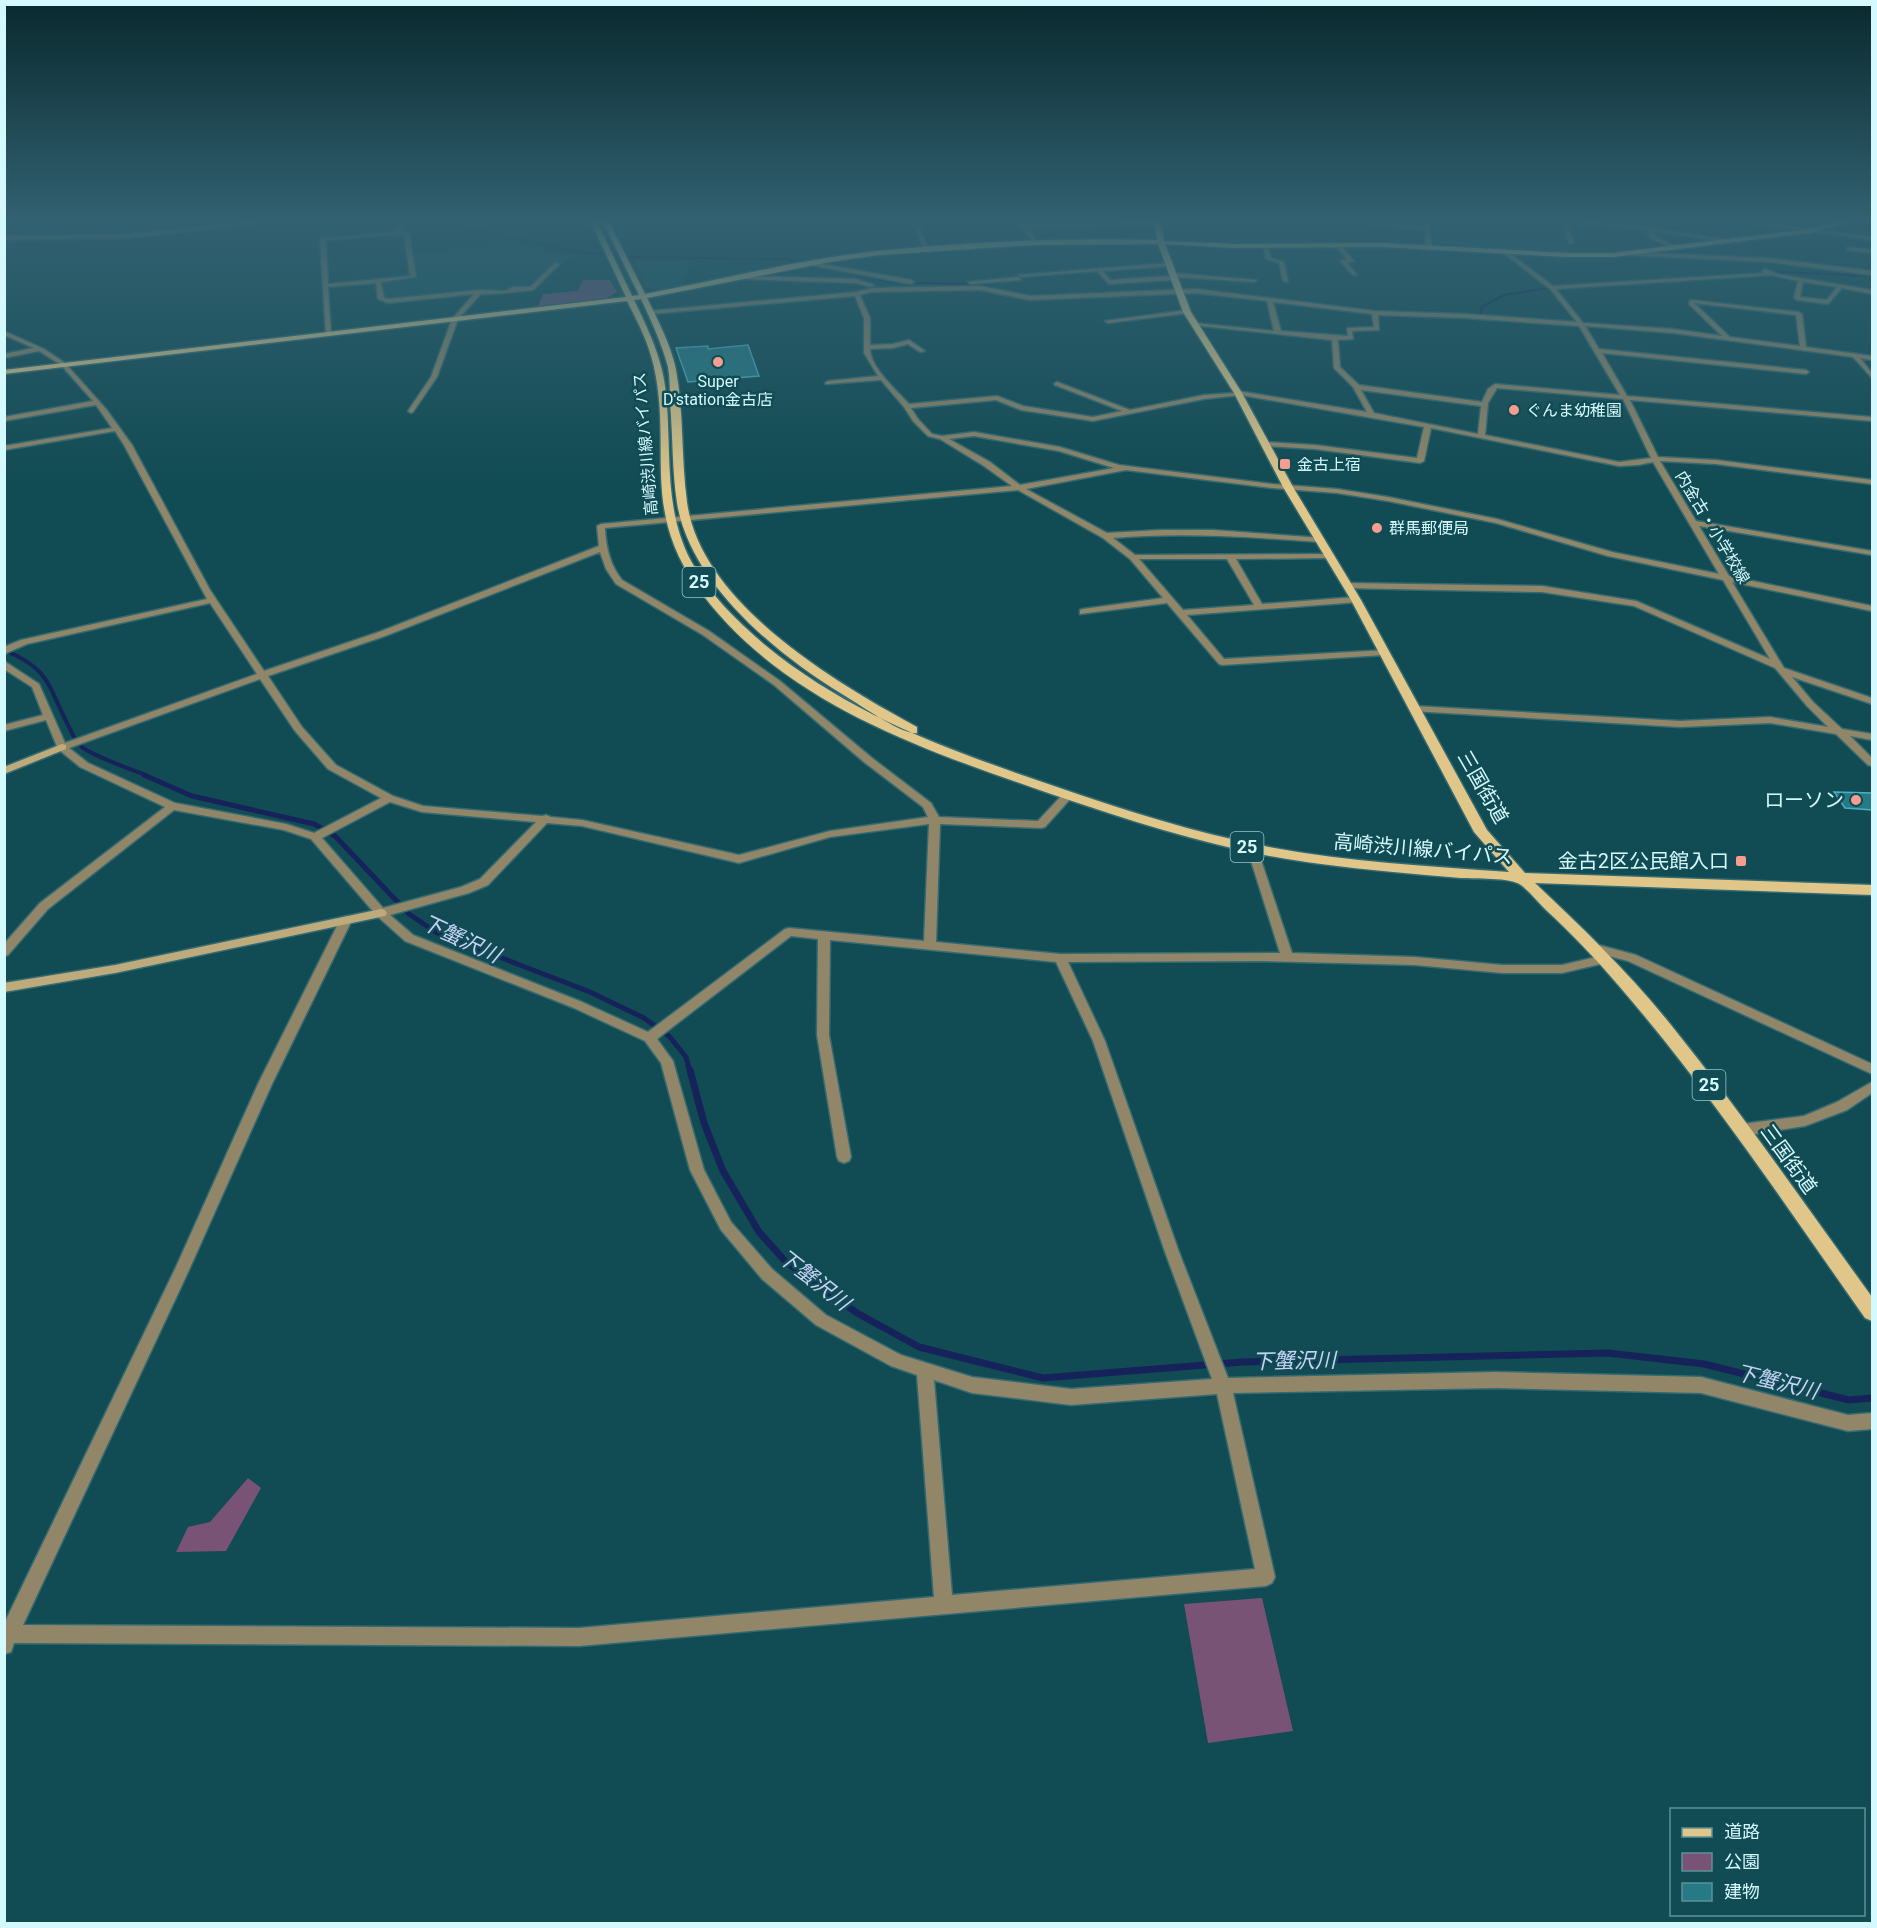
<svg xmlns="http://www.w3.org/2000/svg" width="1877" height="1928" font-family="Roboto,'Noto Sans JP',sans-serif">
	<style>
		.built { fill: #165861 }
		.green { fill: #785376 }
		.lines { fill: none; stroke-linecap: round; stroke-linejoin: round }
		.stream-far3 { stroke: #16235a; stroke-width: 2 }
		.stream-far2 { stroke: #16235a; stroke-width: 4 }
		.stream-far1 { stroke: #16235a; stroke-width: 5 }
		.stream { stroke: #16235a; stroke-width: 7 }
		.building { fill: #267a86; stroke: #49b2c2; stroke-width: 1.5 }
		.street-casing { stroke: #346a72; stroke-width: 3 }
		.secondary-casing { stroke: #346a72; stroke-width: 3 }
		.primary-casing { stroke: #346a72; stroke-width: 3 }
		.street { fill: #928668; fill-rule: evenodd }
		.secondary { fill: #beab7b; fill-rule: evenodd }
		.primary { fill: #e0c789; fill-rule: evenodd }
		.poi-dot { fill: #f59d90; stroke: #114b53; stroke-width: 2 }
		.labels { text-anchor: middle; stroke-width: 5; stroke-linejoin: round; paint-order: stroke }
		.far-poi-label { font-size: 16px; fill: #d4f9ff; stroke: #114b53; text-anchor: start }
		.far-street-label { font-size: 16px; fill: #d4f9ff; stroke: #114b53 }
		.shield { fill: #114b53; stroke: #9ac5cb; stroke-width: 1.5 }
		.shield-label { font-size: 18px; font-weight: bold; fill: #d4f9ff }
		.street-label { font-size: 20px; fill: #d4f9ff; stroke: #114b53 }
		.poi-label { font-size: 20px; fill: #d4f9ff; stroke: #114b53; text-anchor: end }
		.water-label { font-size: 21px; font-style: italic; fill: #c6d3f7; stroke: #114b53 }
	</style>
	<rect width="100%" height="100%" fill="#114b53"/>
	<path class="built" d="M 1432,218 L 1530,218 L 1561,220 L 1574,253 L 1437,246 Z
		M 510,243 L 573,255 L 561,265 L 555,264 L 530,287 L 508,288 L 505,291 L 474,290 L 384,299 L 381,283 L 417,277 L 412,254 Z
		M 635,261 L 692,261 L 681,286 L 661,290 L 646,288 Z"/>
	<path class="green" d="M 583,280 L 610,280 L 617,292 L 607,298 L 538,306 L 543,294 L 577,291 Z
		M 248,1478 L 261,1488 L 226,1551 L 176,1552 L 188,1527 L 210,1522 Z
		M 1262,1598 L 1293,1731 L 1208,1743 L 1184,1604 Z"/>
	<g class="lines">
		<path class="stream-far3" d="M 415,218 L 579,252 L 633,257 L 786,259 L 891,282 L 963,284 L 986,286 L 1004,291
			M 4,240 L 143,238 L 325,218
			M 1569,285 L 1779,272 L 1872,276
			M 1163,291 L 1208,290 L 1344,307
			M 1363,310 L 1477,315 L 1481,313 L 1482,307 L 1504,295 L 1554,287"/>
		<path class="stream-far2" d="M 4,650 C 50,669 47,684 68,725 C 71,732 77,743 83,748 C 100,759 128,768 148,776"/>
		<path class="stream-far1" d="M 144,775 L 192,796 L 314,824 L 335,836 L 409,914 L 437,933 L 590,992 L 644,1018 L 669,1036 L 686,1057 L 690,1072"/>
		<path class="stream" d="M 690,1070 L 704,1123 L 723,1171 L 759,1232 L 786,1262 L 857,1313 L 919,1347 L 1043,1378 L 1242,1362 L 1608,1353 L 1704,1364 L 1849,1400 L 1872,1398"/>
	</g>
	<path class="building" d="M 748,345 L 759,376 L 688,382 L 676,348 L 708,346 L 708,349 Z
		M 1834,792 L 1872,793 L 1872,810 L 1845,808 Z"/>
	<g class="lines">
		<defs>
			<path id="street" d="M 292,218 L 307,218 L 128,238 L 4,240 L 4,236 L 128,234 Z
				M 403,218 L 408,218 L 403,223 L 403,231 L 409,232 L 416,277 L 381,282 L 384,298 L 388,299 L 479,290 L 505,291 L 513,287 L 530,287 L 555,263 L 560,264 L 533,290 C 514,292 500,294 481,294 L 458,319 L 437,377 L 413,412 L 411,413 L 408,411 L 431,377 L 452,319 L 474,294 L 388,303 L 378,299 L 376,283 L 328,287 L 331,334 L 326,335 L 320,239 L 398,231 L 399,223 ZM 404,234 L 410,276 L 328,284 L 326,240 Z
				M 912,218 L 916,218 L 929,251 L 924,250 Z
				M 1023,218 L 1027,218 L 1027,225 L 1158,222 L 1161,224 L 1028,228 L 1038,243 L 1035,245 L 1021,226 Z
				M 1316,218 L 1424,227 L 1424,218 L 1428,218 L 1432,247 L 1429,249 L 1426,247 L 1425,230 Z
				M 1534,218 L 1563,219 L 1649,227 L 1651,218 L 1655,218 L 1654,228 L 1735,241 L 1732,243 L 1653,231 L 1656,237 L 1677,247 L 1675,250 L 1652,239 L 1647,233 L 1648,230 L 1566,222 L 1574,242 L 1571,244 L 1568,242 L 1561,221 Z
				M 1713,218 L 1725,218 L 1872,237 L 1872,240 Z
				M 1338,243 L 1354,261 L 1347,263 L 1357,275 L 1353,275 L 1340,261 L 1347,259 L 1335,245 Z
				M 1263,245 L 1268,246 L 1271,258 L 1284,262 L 1288,282 L 1283,281 L 1279,263 L 1266,259 Z
				M 1848,247 L 1872,250 L 1872,253 L 1846,250 Z
				M 1504,249 L 1553,286 L 1765,273 L 1762,271 L 1765,269 L 1777,274 L 1872,290 L 1872,294 L 1842,288 L 1828,304 L 1797,300 L 1794,298 L 1798,281 L 1772,275 L 1556,289 L 1583,323 L 1673,329 L 1722,336 L 1689,304 L 1690,300 L 1799,312 L 1802,314 L 1806,347 L 1872,356 L 1872,360 L 1860,358 L 1872,373 L 1872,378 L 1853,357 L 1673,333 L 1585,326 L 1599,349 L 1806,370 L 1809,372 L 1806,374 L 1602,353 L 1627,396 L 1872,417 L 1872,421 L 1630,400 L 1658,457 L 1716,460 L 1872,480 L 1872,484 L 1716,464 L 1660,461 L 1696,521 L 1872,551 L 1872,555 L 1699,526 L 1729,576 L 1872,606 L 1872,611 L 1732,582 L 1784,668 L 1872,698 L 1872,704 L 1792,677 L 1813,702 L 1842,729 L 1872,734 L 1872,740 L 1850,736 L 1872,758 L 1872,766 L 1868,765 L 1836,734 L 1770,723 L 1680,727 L 1412,711 L 1412,707 L 1415,706 L 1680,721 L 1770,717 L 1828,727 L 1807,706 L 1775,668 L 1634,606 L 1542,592 L 1345,588 L 1344,586 L 1348,583 L 1542,586 L 1636,601 L 1770,659 L 1723,580 L 1608,556 L 1496,523 L 1388,501 L 1337,493 L 1272,488 L 1126,470 L 1026,489 L 1107,533 L 1160,530 L 1213,530 L 1323,538 L 1324,540 L 1320,542 C 1251,537 1182,532 1113,538 L 1135,555 L 1332,554 L 1333,556 L 1329,558 L 1236,559 L 1262,604 L 1356,597 L 1359,598 L 1359,602 L 1187,615 L 1224,659 L 1387,650 L 1387,654 L 1384,655 L 1222,665 L 1219,664 L 1167,603 L 1080,614 L 1080,610 L 1083,609 L 1163,598 L 1130,559 L 1103,538 L 1018,490 L 605,528 C 606,548 610,565 622,580 L 709,631 L 780,681 L 872,758 L 931,803 L 939,817 L 1038,821 L 1064,793 L 1072,793 L 1073,795 L 1072,797 L 1045,827 L 1041,828 L 940,824 L 936,942 L 1060,954 L 1280,953 L 1247,848 L 1252,844 L 1257,848 L 1292,953 L 1415,957 L 1502,965 L 1562,965 L 1605,955 L 1591,951 L 1589,948 L 1595,944 L 1636,955 L 1872,1064 L 1872,1074 L 1628,961 L 1609,956 L 1611,959 L 1609,962 L 1562,973 L 1502,973 L 1415,965 L 1262,961 L 1068,962 L 1105,1041 L 1179,1252 L 1228,1378 L 1496,1372 L 1701,1377 L 1848,1415 L 1872,1413 L 1872,1429 L 1848,1431 L 1701,1393 L 1496,1388 L 1233,1393 L 1275,1577 L 1272,1583 L 1266,1586 L 579,1646 L 14,1643 L 11,1652 L 4,1654 L 4,1624 L 176,1267 L 258,1084 L 340,920 L 346,916 L 352,920 L 272,1084 L 189,1270 L 23,1625 L 579,1628 L 934,1597 L 917,1375 L 891,1366 L 816,1325 L 762,1279 L 721,1230 L 690,1170 L 661,1063 L 645,1041 L 574,1008 L 405,941 L 377,916 L 311,839 L 284,830 L 174,810 L 48,909 L 8,955 L 4,956 L 4,944 L 40,903 L 165,807 L 80,767 L 58,749 L 46,720 L 4,731 L 4,725 L 43,715 L 32,687 L 4,669 L 4,661 L 39,684 L 65,743 L 257,674 L 210,603 L 27,644 L 4,654 L 4,647 L 21,640 L 207,599 L 124,445 L 115,431 L 4,450 L 4,446 L 112,428 L 96,405 L 4,421 L 4,417 L 93,401 L 61,365 L 39,351 L 4,358 L 4,354 L 34,348 L 4,335 L 4,331 L 44,349 L 65,363 L 106,409 L 132,445 L 210,590 L 264,671 L 379,632 L 599,546 L 597,526 L 601,524 L 1012,486 L 984,466 L 940,439 L 928,436 L 913,421 L 904,407 L 881,380 L 826,384 L 825,383 L 828,381 L 878,376 L 864,353 L 864,318 L 855,296 L 651,314 L 649,311 L 857,292 L 872,288 L 980,286 L 1030,296 L 1196,289 L 1375,311 L 1465,314 L 1577,322 L 1550,289 L 1502,252 ZM 1803,282 L 1837,287 L 1827,300 L 1800,297 ZM 980,290 L 1030,300 L 1196,293 L 1267,301 L 1274,331 L 1195,323 L 1192,325 L 1332,340 L 1334,368 L 1353,387 L 1367,412 L 1238,391 L 1235,393 L 1204,395 L 1130,410 L 1057,382 L 1054,384 L 1055,385 L 1122,411 L 1093,417 L 1023,406 L 997,396 L 909,404 C 896,389 871,369 870,349 L 893,348 L 908,344 L 920,352 L 925,351 L 909,340 L 893,344 L 870,345 L 870,318 L 860,295 L 872,292 ZM 1273,302 L 1372,314 L 1374,327 L 1347,328 L 1348,336 L 1281,331 ZM 1694,303 L 1796,315 L 1800,346 L 1730,337 ZM 1378,315 L 1465,318 L 1579,326 L 1620,395 L 1495,384 L 1488,389 L 1482,402 L 1359,385 L 1340,367 L 1338,340 L 1353,339 L 1352,331 L 1379,330 ZM 1497,388 L 1623,399 L 1651,458 L 1619,462 L 1485,435 L 1488,403 ZM 1361,390 L 1481,406 L 1478,434 L 1374,413 ZM 1241,395 L 1424,427 L 1417,458 L 1315,445 L 1264,442 L 1264,446 L 1267,446 L 1315,449 L 1420,463 L 1424,461 L 1431,428 L 1619,466 L 1638,465 L 1653,462 L 1719,574 L 1612,552 L 1497,519 L 1388,497 L 1337,489 L 1272,484 L 1119,465 L 1060,447 L 974,432 L 942,436 L 932,434 L 918,419 L 911,408 L 996,400 L 1021,410 L 1093,421 L 1204,399 ZM 974,436 L 1059,451 L 1114,468 L 1020,485 L 990,462 L 949,439 ZM 600,552 L 606,569 L 616,584 L 703,635 L 774,685 L 864,762 L 923,807 L 928,817 L 830,831 L 739,855 L 582,820 L 551,817 L 546,815 L 542,816 L 423,806 L 393,796 L 336,765 L 302,727 L 268,676 L 385,636 ZM 1139,559 L 1227,559 L 1254,605 L 1183,610 ZM 260,679 L 295,731 L 328,769 L 381,798 L 314,833 L 286,824 L 175,803 L 88,763 L 69,748 ZM 390,802 L 422,812 L 536,822 L 480,879 L 461,887 L 383,908 L 322,838 ZM 547,823 L 582,826 L 739,863 L 830,837 L 929,824 L 924,941 L 789,928 L 785,929 L 648,1032 L 582,1002 L 413,935 L 390,915 L 469,893 L 488,885 ZM 791,936 L 818,939 L 817,1035 L 837,1157 L 839,1161 L 844,1163 L 849,1161 L 851,1157 L 829,1035 L 830,940 L 1056,962 L 1093,1041 L 1165,1252 L 1212,1379 L 1071,1389 L 972,1377 L 901,1355 L 826,1315 L 772,1269 L 731,1222 L 704,1170 L 673,1061 L 657,1039 ZM 934,1380 L 972,1393 L 1071,1405 L 1217,1394 L 1255,1569 L 952,1595 Z
				M 1625,252 L 1768,258 L 1872,271 L 1872,275 L 1768,262 L 1623,255 Z
				M 812,262 L 911,280 L 914,282 L 911,284 L 810,265 Z
				M 1169,263 L 1171,266 L 1103,271 L 1110,280 L 1171,276 L 1169,275 L 1172,273 L 1257,280 L 1254,282 L 1175,277 L 1173,280 L 1109,284 L 1097,271 L 1021,277 L 1018,275 Z
				M 744,276 L 856,279 L 874,285 L 871,287 L 856,283 L 742,279 Z
				M 1019,277 L 1021,280 L 971,284 L 968,282 Z
				M 1187,310 L 1189,313 L 1108,323 L 1105,321 Z
				M 1872,1082 L 1872,1093 L 1847,1110 L 1805,1126 L 1742,1136 L 1737,1134 L 1735,1130 L 1737,1126 L 1742,1124 L 1804,1116 L 1837,1102 Z"/>
			<path id="secondary" d="M 62,744 L 66,745 L 66,749 L 4,774 L 4,767 Z
				M 381,909 L 385,910 L 387,913 L 385,916 L 115,973 L 4,992 L 4,983 L 115,965 Z"/>
			<path id="primary" d="M 589,218 L 595,218 L 632,296 L 639,295 L 601,218 L 607,218 L 645,294 C 723,279 801,259 879,251 C 971,242 1066,237 1157,240 L 1154,218 L 1160,218 L 1164,241 L 1234,244 L 1382,243 L 1567,253 L 1613,253 L 1809,229 L 1858,218 L 1868,218 L 1809,233 L 1613,257 L 1567,257 L 1382,247 L 1234,248 L 1165,244 L 1191,312 L 1242,393 L 1293,487 L 1361,600 L 1487,830 L 1525,873 L 1872,885 L 1872,895 L 1535,883 C 1583,928 1630,974 1671,1025 C 1742,1113 1806,1206 1872,1297 L 1872,1321 L 1865,1318 C 1786,1206 1709,1090 1619,986 C 1596,959 1572,934 1546,910 C 1538,902 1530,892 1521,885 C 1510,877 1476,879 1461,878 C 1414,874 1367,870 1321,864 C 1230,853 1143,825 1057,796 C 927,751 781,704 697,587 C 641,508 672,450 654,367 C 649,344 638,322 627,301 L 4,374 L 4,370 L 626,297 ZM 1158,244 L 1183,312 L 1234,393 L 1283,487 L 1351,600 L 1474,832 L 1509,872 C 1429,866 1347,862 1269,847 C 1195,833 1124,810 1054,786 C 951,751 850,715 765,645 C 737,621 709,594 691,561 C 663,508 672,452 666,394 C 663,360 649,331 634,300 L 641,299 C 651,320 662,344 668,367 C 670,378 670,391 670,403 C 673,436 672,470 677,503 C 690,583 776,654 842,694 C 856,702 903,736 917,733 L 917,727 C 836,683 700,603 687,502 C 681,458 684,413 676,370 C 672,348 657,318 647,298 L 830,262 L 879,255 L 1035,245 Z"/>
		</defs>
		<use href="#street" class="street-casing"/>
		<use href="#secondary" class="secondary-casing"/>
		<use href="#primary" class="primary-casing"/>
		<use href="#street" class="street"/>
		<use href="#secondary" class="secondary"/>
		<use href="#primary" class="primary"/>
	</g>
	<linearGradient id="sky" x2="0" y2="1"><stop stop-color="#09292e"/><stop offset="0.45" stop-color="#326171"/><stop offset="1" stop-color="#326171" stop-opacity="0"/></linearGradient>
	<rect width="1877" height="488" fill="url(#sky)"/>
	<g class="poi-dot">
		<circle cx="718" cy="362" r="6"/>
		<circle cx="1514" cy="410" r="6"/>
		<rect x="1279" y="458" width="12" height="12" rx="3"/>
		<circle cx="1377" cy="528" r="6"/>
		<circle cx="1856" cy="800" r="6"/>
		<rect x="1735" y="855" width="12" height="12" rx="3"/>
	</g>
	<g class="labels">
		<g class="far-poi-label">
			<text x="718" y="387" text-anchor="middle">Super<tspan x="718" dy="18">D'station金古店</tspan></text>
			<text x="1526" y="416">ぐんま幼稚園</text>
			<text x="1297" y="470">金古上宿</text>
			<text x="1389" y="534">群馬郵便局</text>
		</g>
		<g class="far-street-label">
			<text transform="translate(645 444) rotate(-95)" y="6">高崎渋川線バイパス</text>
			<text transform="translate(1713 527) rotate(59)" y="6">内金古・小学校線</text>
		</g>
		<g class="shield">
			<rect x="682.5" y="567" width="33" height="30" rx="4.5"/>
			<rect x="1230.5" y="832" width="33" height="30" rx="4.5"/>
			<rect x="1692.5" y="1070" width="33" height="30" rx="4.5"/>
		</g>
		<g class="shield-label">
			<text x="699" y="588">25</text>
			<text x="1247" y="853">25</text>
			<text x="1709" y="1091">25</text>
		</g>
		<g class="street-label">
			<text transform="translate(1483 787) rotate(60)" y="7">三国街道</text>
			<text transform="translate(1423 849) rotate(5)" y="7">高崎渋川線バイパス</text>
			<text transform="translate(1789 1159) rotate(54)" y="7">三国街道</text>
		</g>
		<g class="poi-label">
			<text x="1844" y="807">ローソン</text>
			<text x="1729" y="868">金古2区公民館入口</text>
		</g>
		<g class="water-label">
			<text transform="translate(461 939) rotate(25)" y="7">下蟹沢川</text>
			<text transform="translate(814 1280) rotate(38)" y="7">下蟹沢川</text>
			<text transform="translate(1294 1361) rotate(-1)" y="7">下蟹沢川</text>
			<text transform="translate(1777 1382) rotate(14)" y="7">下蟹沢川</text>
		</g>
	</g>
	<rect width="1877" height="1928" fill="none" stroke="#d4f9ff" stroke-width="12"/>
	<rect x="1670" y="1808" width="195" height="108" fill="#114b53" stroke="#5f9198" stroke-width="1.5"/>
	<rect x="1682" y="1828" width="30" height="9" fill="#e0c789" stroke="#5f9198" stroke-width="1.5"/>
	<text x="1724" y="1838" font-size="18" fill="#d4f9ff">道路</text>
	<rect x="1682" y="1853" width="30" height="18" fill="#785376" stroke="#5f9198" stroke-width="1.5"/>
	<text x="1724" y="1868" font-size="18" fill="#d4f9ff">公園</text>
	<rect x="1682" y="1883" width="30" height="18" fill="#267a86" stroke="#5f9198" stroke-width="1.5"/>
	<text x="1724" y="1898" font-size="18" fill="#d4f9ff">建物</text>
</svg>
